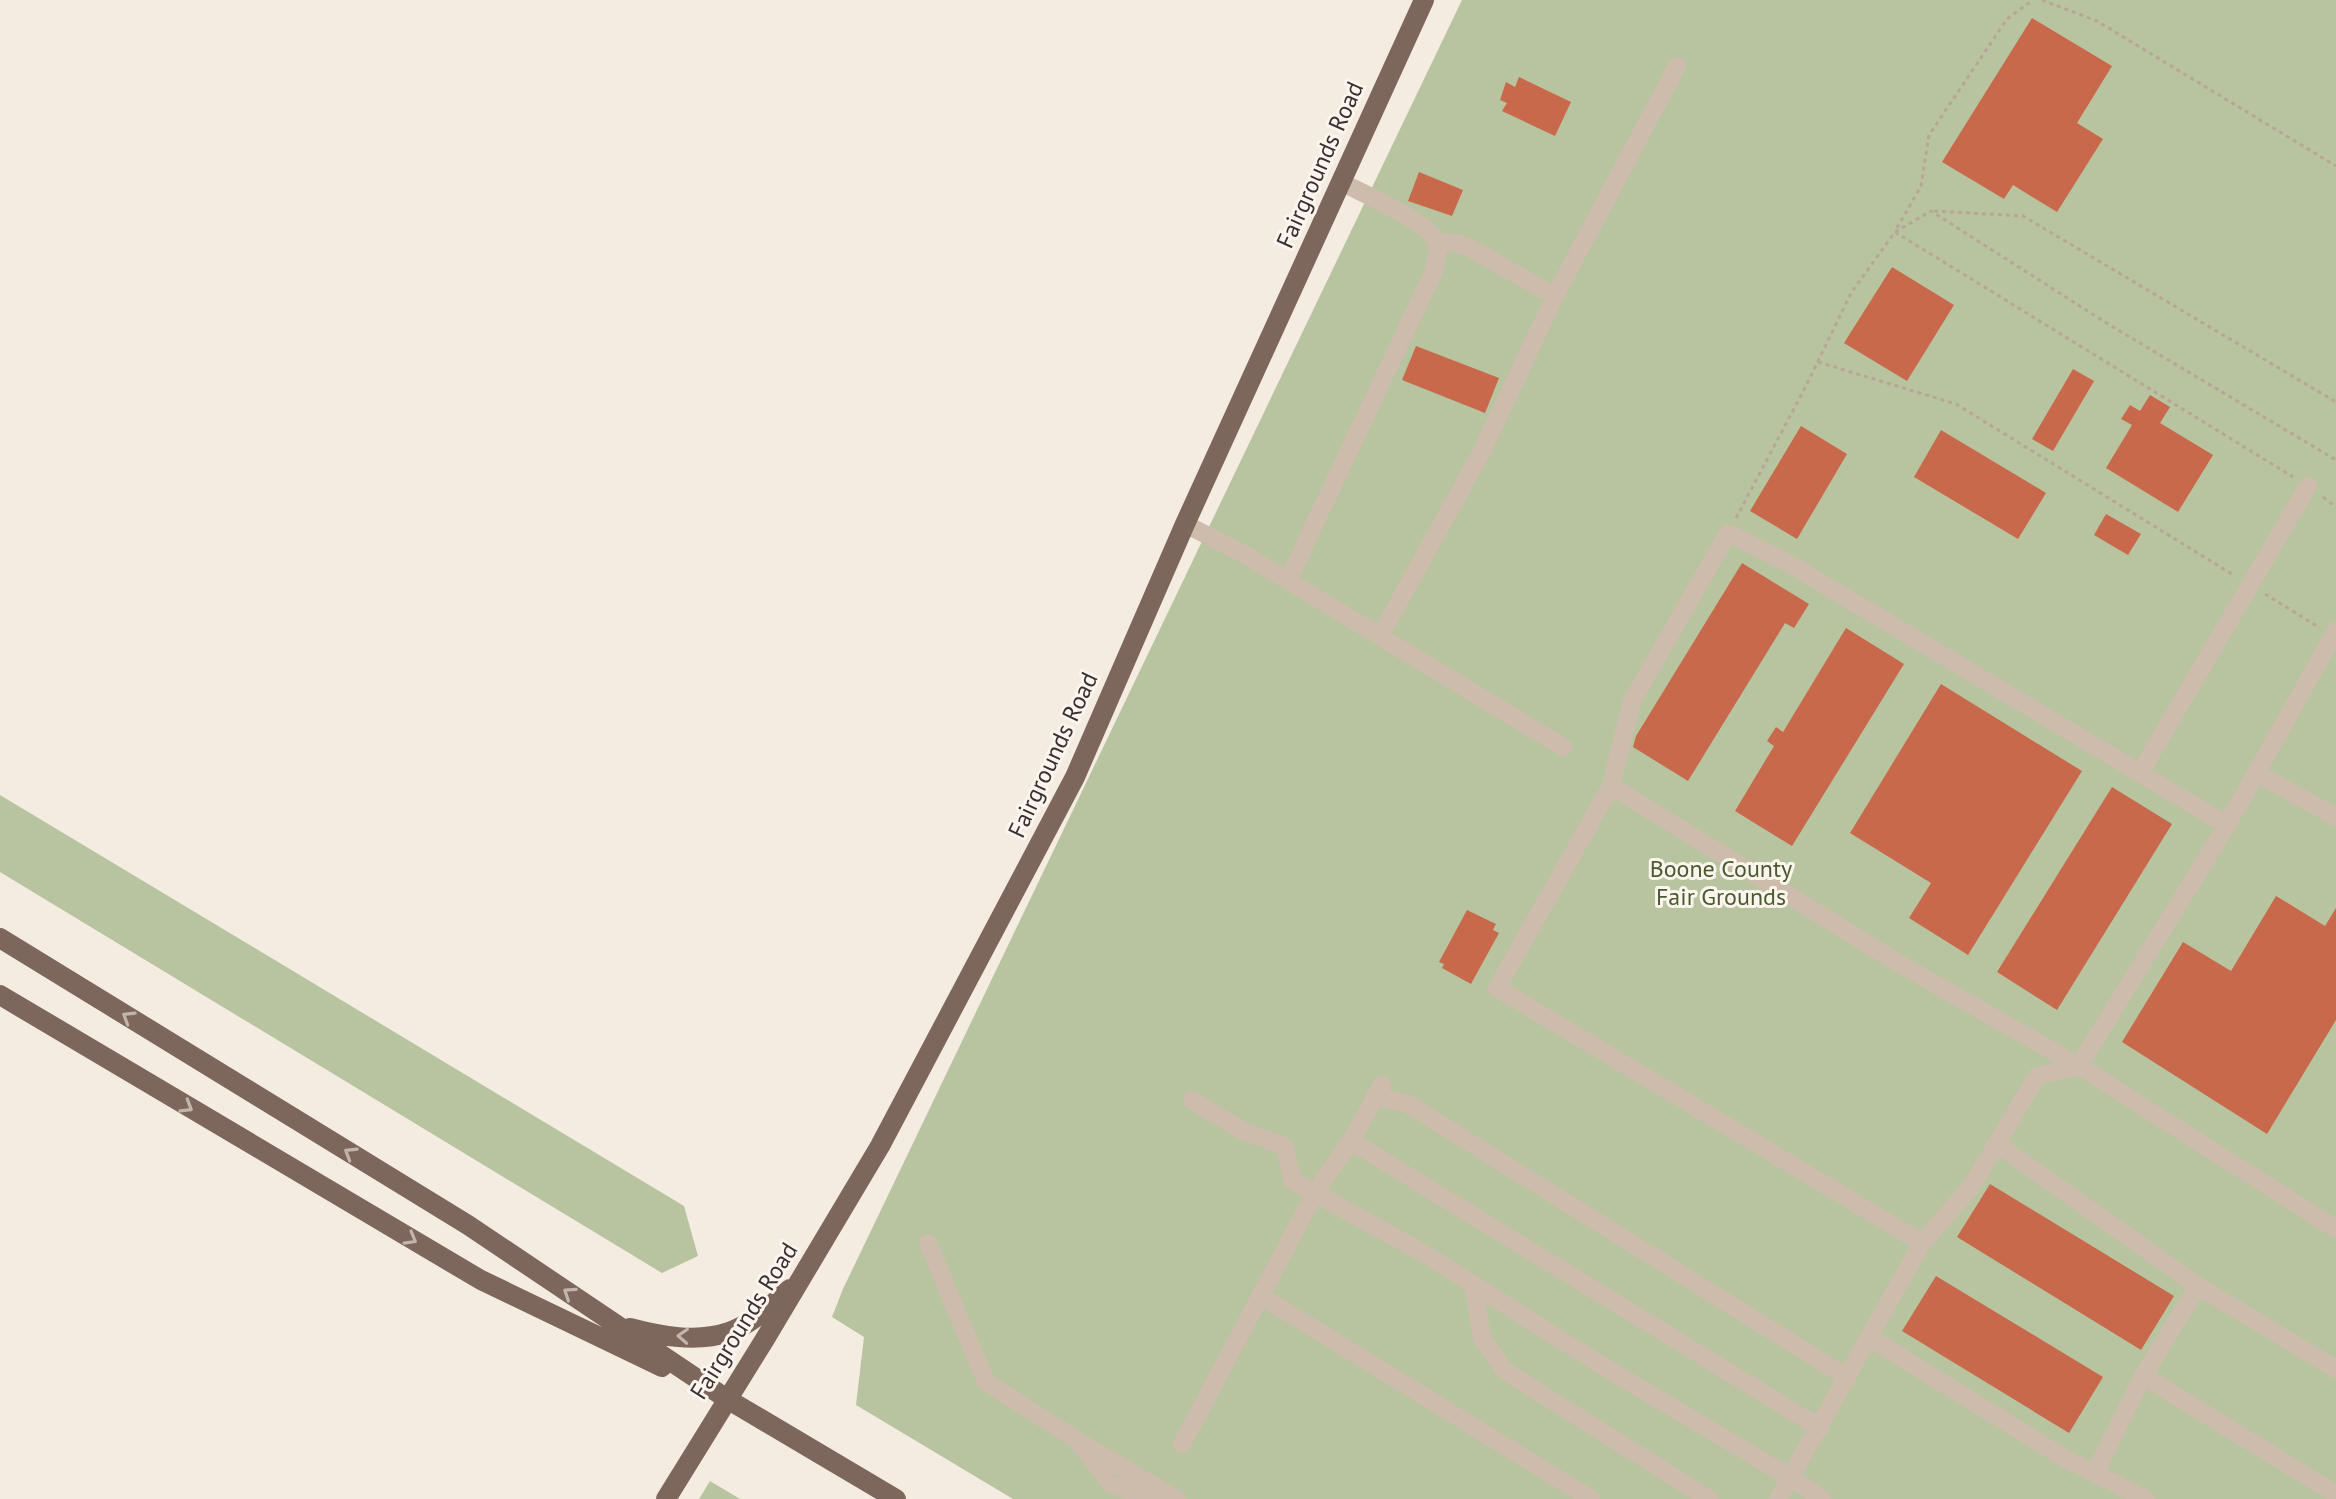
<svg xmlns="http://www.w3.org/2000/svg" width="2336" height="1499" font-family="'PT Sans',sans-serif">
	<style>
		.green { fill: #b8c4a0 }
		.building { fill: #c8694b }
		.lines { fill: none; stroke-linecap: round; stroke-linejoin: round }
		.path { stroke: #b9a596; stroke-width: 3; stroke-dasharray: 4 4; stroke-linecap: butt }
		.minor { stroke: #cdbbac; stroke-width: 18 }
		.major { stroke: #7d675c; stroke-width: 20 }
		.oneway { stroke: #c2b5ac }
		.labels { text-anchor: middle; stroke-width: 6; stroke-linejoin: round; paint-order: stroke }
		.street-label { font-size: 24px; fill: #3b302b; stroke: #fbf5ee }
		.park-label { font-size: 24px; fill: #4a5a2e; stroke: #fbf5ee }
	</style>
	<rect width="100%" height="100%" fill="#f4ebe1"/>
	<path class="green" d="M 1462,0 L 2336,0 L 2336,1499 L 1013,1499 L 856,1405 L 864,1337 L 832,1317 L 843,1289 Z
		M 0,795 L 684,1206 L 698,1256 L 662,1273 L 0,872 Z
		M 710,1481 L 740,1499 L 699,1499 Z"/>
	<path class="building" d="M 2032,18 L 2112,66 L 2077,123 L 2103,139 L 2057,212 L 2013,185 L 2004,199 L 1942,162 Z
		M 1519,77 L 1571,102 L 1555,136 L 1502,111 L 1507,103 L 1500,100 L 1506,82 L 1515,87 Z
		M 1419,172 L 1463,190 L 1452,216 L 1408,201 Z
		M 1892,267 L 1954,305 L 1907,381 L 1844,343 Z
		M 1416,346 L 1499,378 L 1485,413 L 1402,380 Z
		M 2073,369 L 2094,381 L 2053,451 L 2032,439 Z
		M 2150,395 L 2170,407 L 2160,423 L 2213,455 L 2178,512 L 2106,468 L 2132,425 L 2121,419 L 2130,405 L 2140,411 Z
		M 1801,426 L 1847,454 L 1797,539 L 1750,511 Z
		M 1941,430 L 2046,493 L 2018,539 L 1914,477 Z
		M 2106,514 L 2141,534 L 2128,555 L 2094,535 Z
		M 1742,563 L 1809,604 L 1794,628 L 1785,623 L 1688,781 L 1633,747 L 1636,736 Z
		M 1846,628 L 1904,664 L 1792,846 L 1735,811 L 1774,746 L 1767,741 L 1776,727 L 1783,732 Z
		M 1941,684 L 2082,771 L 1968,955 L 1909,918 L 1931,883 L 1850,833 Z
		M 2112,787 L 2172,824 L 2057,1010 L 1997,972 Z
		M 2276,896 L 2325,926 L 2336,908 L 2336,1020 L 2267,1134 L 2122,1042 L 2183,942 L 2231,971 Z
		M 1467,910 L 1496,924 L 1493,930 L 1499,933 L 1471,984 L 1442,968 L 1444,964 L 1439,962 Z
		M 1990,1184 L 2174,1296 L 2141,1350 L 1957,1237 Z
		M 1936,1276 L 2103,1377 L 2069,1433 L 1902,1331 Z"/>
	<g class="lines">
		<path class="path" d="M 2042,0 L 2097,21 L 2336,166
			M 1934,211 L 2023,216 L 2336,402
			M 1897,228 L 1921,186 L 1929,135 L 2007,19 L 2033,0
			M 1895,232 L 1931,211 L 2108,324 L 2336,460
			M 1818,362 L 1956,404 L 2235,576
			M 2323,497 L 2336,507
			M 1736,518 L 1806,386 L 1851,293 L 1895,232 L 2293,477
			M 2265,594 L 2317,626"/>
		<path class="minor" d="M 1555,296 L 1677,66
			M 1185,524 L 1244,554 L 1563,747
			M 1288,580 L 1434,271 C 1436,261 1440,249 1435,239 C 1425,221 1362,193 1341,182
			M 1380,636 L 1481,453 L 1555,296 L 1468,247 L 1457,243 L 1436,242
			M 2140,773 L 2308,486
			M 2256,773 L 2336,817
			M 1611,786 L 1900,964 L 2079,1066 L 2336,1229
			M 1375,1096 L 1408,1104 L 1848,1378
			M 1192,1100 L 1241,1130 L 1284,1146 L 1293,1181 L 1425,1254 L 1601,1365 L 1791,1478 L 1822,1499
			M 1351,1141 L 1820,1428
			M 1997,1144 L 2198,1286 L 2336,1369
			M 928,1243 L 986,1382 L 1077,1440 L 1111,1484 L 1152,1499
			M 1922,1243 L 1497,988 L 1611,786 L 1632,701 L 1728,533 L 1788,563 L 2227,825
			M 1473,1285 L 1482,1338 L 1505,1371 L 1709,1499
			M 1261,1296 L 1591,1499
			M 1870,1338 L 2064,1458 L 2146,1499
			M 2143,1376 L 2336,1494
			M 1182,1444 L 1315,1193 L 1351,1141 L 1382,1085
			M 1086,1446 L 1177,1499
			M 2095,1473 L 2143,1376 L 2198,1286
			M 1778,1499 L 1922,1243 L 1971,1187 L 2037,1076 L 2079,1066 L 2227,825 L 2336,631"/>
		<path class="major" d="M 0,938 L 468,1225 L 727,1399 L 896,1499
			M 0,995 L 481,1280 L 662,1367
			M 630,1328 C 660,1336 697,1343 729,1332 C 752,1324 772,1304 790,1289
			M 666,1499 L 765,1339 L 880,1146 L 1075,777 L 1185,524 L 1424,0"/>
	</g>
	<defs><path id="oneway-chevron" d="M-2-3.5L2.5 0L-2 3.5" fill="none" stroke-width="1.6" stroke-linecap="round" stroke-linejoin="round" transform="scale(2)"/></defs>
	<g class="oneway">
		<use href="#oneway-chevron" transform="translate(128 1017) rotate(-148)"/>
		<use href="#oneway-chevron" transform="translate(187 1107) rotate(31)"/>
		<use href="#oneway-chevron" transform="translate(350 1153) rotate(-148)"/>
		<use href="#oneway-chevron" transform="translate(411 1239) rotate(30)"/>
		<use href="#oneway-chevron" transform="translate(569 1293) rotate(-146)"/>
		<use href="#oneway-chevron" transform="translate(683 1336) rotate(-177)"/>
	</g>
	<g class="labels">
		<g class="street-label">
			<text transform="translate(1320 165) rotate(-66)" y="8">Fairgrounds Road</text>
			<text transform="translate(1053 755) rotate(-65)" y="8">Fairgrounds Road</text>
			<text transform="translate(744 1321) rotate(-58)" y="8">Fairgrounds Road</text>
		</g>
		<g class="park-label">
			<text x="1721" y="877">Boone County<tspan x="1721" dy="28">Fair Grounds</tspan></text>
		</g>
	</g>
</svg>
